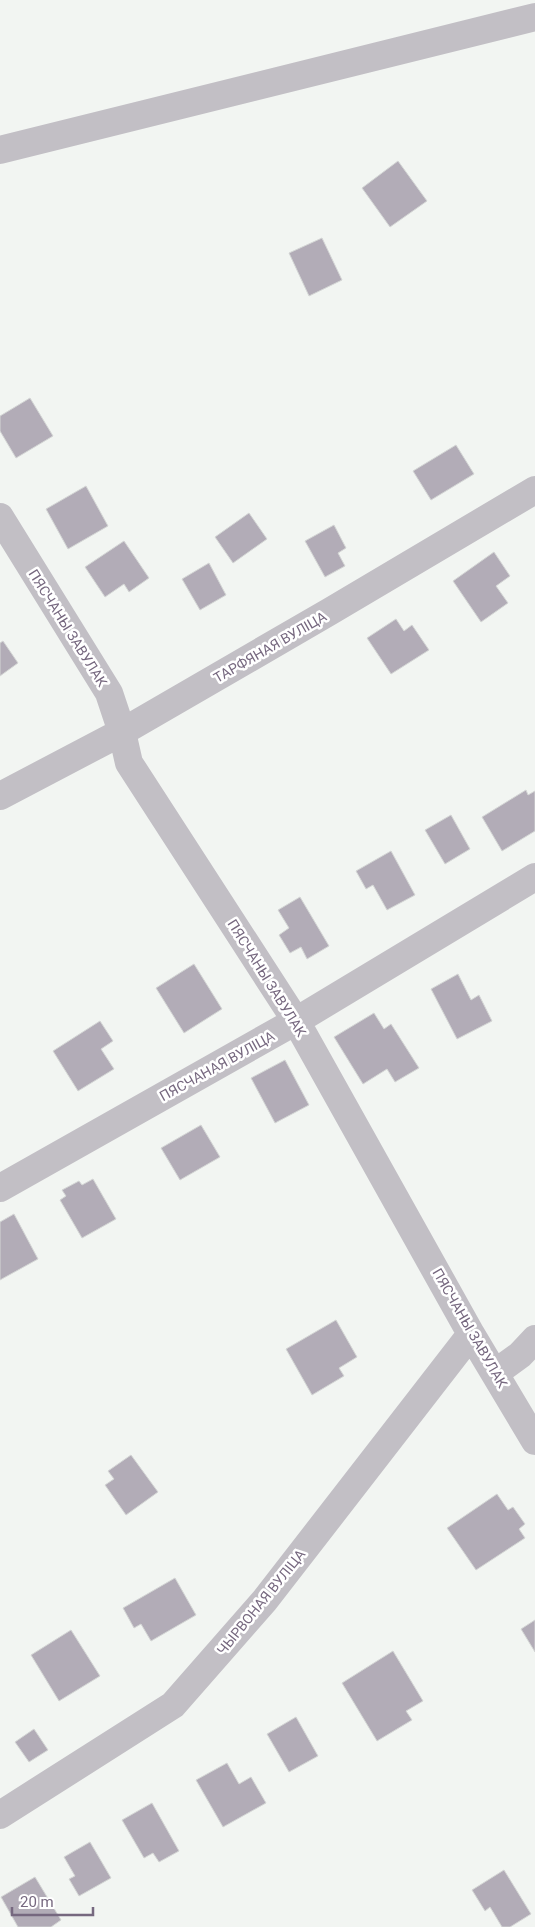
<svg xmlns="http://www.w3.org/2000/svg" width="535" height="1927" font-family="Roboto,sans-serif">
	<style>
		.building { fill: #b2acb7; stroke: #d4d6d5 }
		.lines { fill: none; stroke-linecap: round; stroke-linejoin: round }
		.street { stroke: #c2bfc5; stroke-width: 28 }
		.labels { text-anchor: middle; stroke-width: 5; stroke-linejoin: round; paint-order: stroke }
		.street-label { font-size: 14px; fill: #76687f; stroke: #fff }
	</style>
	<rect width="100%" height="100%" fill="#f2f5f2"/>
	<path class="building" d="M 398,161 L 427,201 L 390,227 L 362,188 Z
		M 322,238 L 342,280 L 309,296 L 289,253 Z
		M 30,398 L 53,436 L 16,458 L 0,431 L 0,416 Z
		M 456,445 L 474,474 L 431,500 L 413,471 Z
		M 86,486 L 108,526 L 68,549 L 46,509 Z
		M 249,513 L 267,539 L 233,563 L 215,537 Z
		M 334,525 L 346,548 L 338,553 L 345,566 L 325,577 L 305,541 Z
		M 124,541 L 149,578 L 129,592 L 124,584 L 105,597 L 85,567 Z
		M 494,552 L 510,576 L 496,586 L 508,603 L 481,622 L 453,581 Z
		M 209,563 L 226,595 L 200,610 L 182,579 Z
		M 396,619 L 404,631 L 412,625 L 429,650 L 391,674 L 367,638 Z
		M 3,641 L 18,663 L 0,676 L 0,643 Z
		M 526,790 L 528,795 L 535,791 L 535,831 L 502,851 L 482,817 Z
		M 451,815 L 470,849 L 445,864 L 425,830 Z
		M 391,851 L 415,895 L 387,910 L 373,885 L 366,889 L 356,871 Z
		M 300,897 L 329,946 L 307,959 L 301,947 L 290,953 L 279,935 L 289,928 L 278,910 Z
		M 194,964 L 222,1009 L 184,1033 L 156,988 Z
		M 458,974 L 471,1000 L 479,995 L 492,1021 L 457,1039 L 431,989 Z
		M 374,1013 L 384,1029 L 391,1024 L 419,1068 L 395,1082 L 387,1069 L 363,1084 L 334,1037 Z
		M 100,1021 L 113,1041 L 101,1049 L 114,1069 L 78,1091 L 53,1051 Z
		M 285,1060 L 309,1105 L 275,1123 L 251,1078 Z
		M 201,1125 L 220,1157 L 180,1180 L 161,1148 Z
		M 93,1179 L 116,1219 L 82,1238 L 60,1200 L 66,1196 L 62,1190 L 79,1181 L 82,1185 Z
		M 14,1214 L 38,1259 L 0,1280 L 0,1222 Z
		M 336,1320 L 357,1357 L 339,1368 L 344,1376 L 312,1395 L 286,1349 Z
		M 131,1455 L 158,1492 L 126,1515 L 105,1485 L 114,1479 L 108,1471 Z
		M 497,1494 L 508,1510 L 513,1507 L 525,1524 L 519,1529 L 525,1538 L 476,1570 L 447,1528 Z
		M 175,1578 L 196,1615 L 151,1641 L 141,1624 L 134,1628 L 123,1608 Z
		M 535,1620 L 535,1652 L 521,1629 Z
		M 71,1630 L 100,1676 L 59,1701 L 31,1655 Z
		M 393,1651 L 423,1701 L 406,1711 L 412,1720 L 377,1741 L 342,1683 Z
		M 296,1717 L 318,1756 L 289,1772 L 267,1734 Z
		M 34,1729 L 48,1750 L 29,1762 L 15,1742 Z
		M 227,1763 L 239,1784 L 251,1777 L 266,1803 L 223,1827 L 196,1780 Z
		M 152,1803 L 179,1851 L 159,1862 L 153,1853 L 144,1858 L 122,1820 Z
		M 90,1842 L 111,1878 L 79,1896 L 69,1879 L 75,1876 L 64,1857 Z
		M 504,1870 L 531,1914 L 510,1927 L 502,1927 L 490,1907 L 485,1911 L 472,1890 Z
		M 35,1877 L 61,1920 L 51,1927 L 18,1927 L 1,1897 Z"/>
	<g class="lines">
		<path class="street" d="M 0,150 L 535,17
			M 0,517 L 109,693 L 122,732 L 129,763 L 296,1021 L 471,1334 L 535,1441
			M 0,796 L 122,732 L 329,612 L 535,490
			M 0,1188 L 296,1021 L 535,877
			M 495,1373 L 520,1355 L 535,1339
			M 0,1815 L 173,1705 L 265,1600 L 471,1334"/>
	</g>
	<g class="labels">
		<g class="street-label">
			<text transform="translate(68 628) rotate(58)" y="5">ПЯСЧАНЫ ЗАВУЛАК</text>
			<text transform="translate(270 647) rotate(-30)" y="5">ТАРФЯНАЯ ВУЛІЦА</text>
			<text transform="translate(267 978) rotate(58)" y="5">ПЯСЧАНЫ ЗАВУЛАК</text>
			<text transform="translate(217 1066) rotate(-29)" y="5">ПЯСЧАНАЯ ВУЛІЦА</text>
			<text transform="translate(470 1328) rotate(60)" y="5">ПЯСЧАНЫ ЗАВУЛАК</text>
			<text transform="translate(261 1602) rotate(-51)" y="5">ЧЫРВОНАЯ ВУЛІЦА</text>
		</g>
	</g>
	<path d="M12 1907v8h81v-8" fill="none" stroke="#76687f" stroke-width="2.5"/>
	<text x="20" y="1907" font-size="15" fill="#76687f" stroke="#ffffff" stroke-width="4" paint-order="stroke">20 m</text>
</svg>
